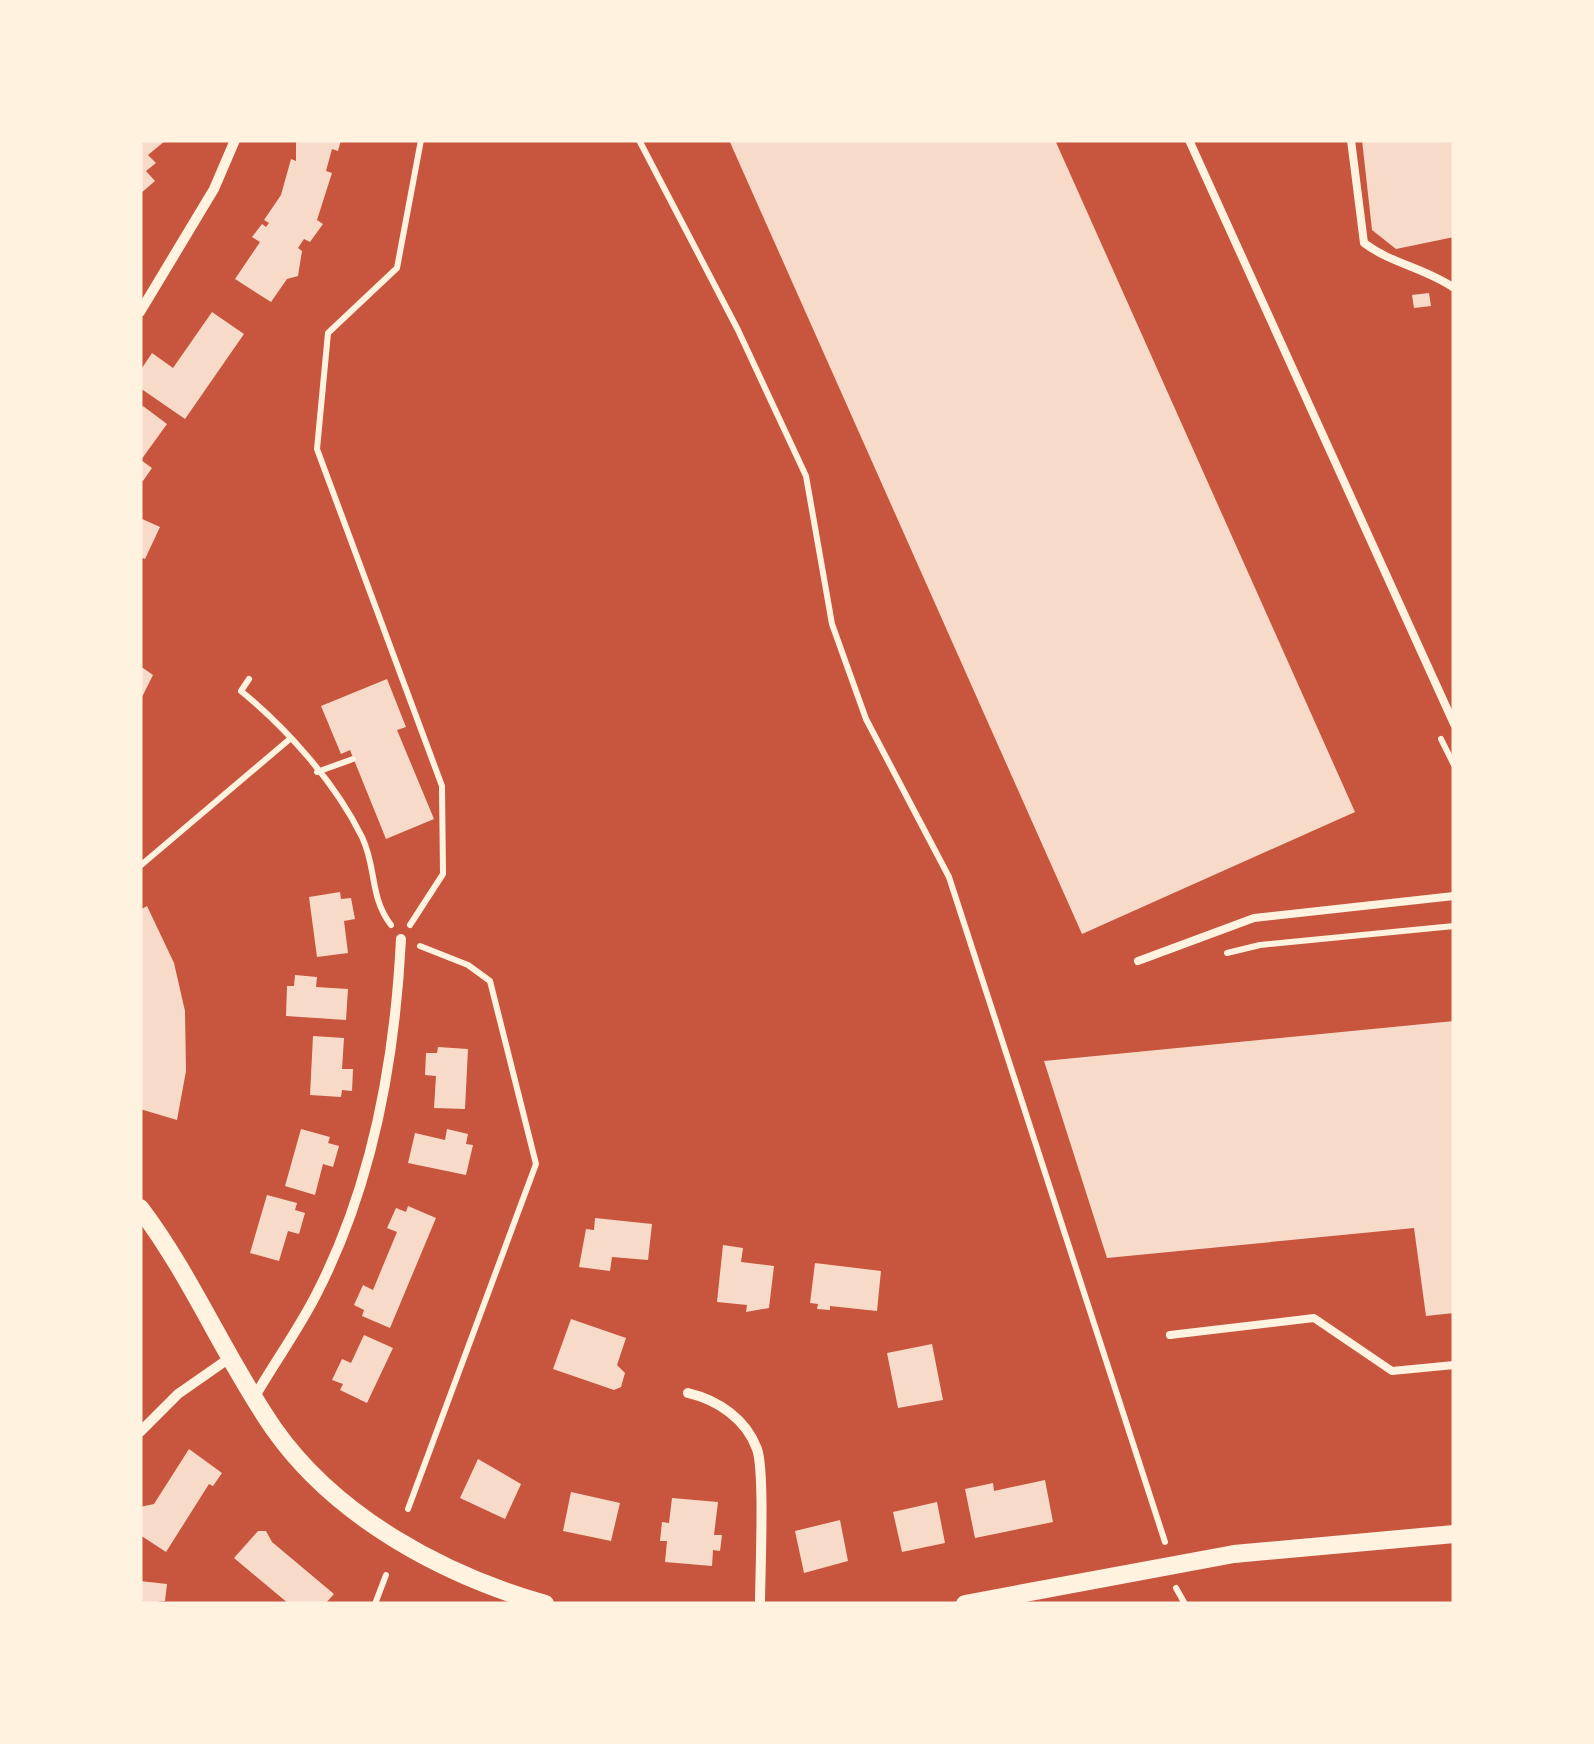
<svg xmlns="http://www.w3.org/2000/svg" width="1594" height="1744" font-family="'IBM Plex Sans',sans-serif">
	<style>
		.building { fill: #f7dbc8 }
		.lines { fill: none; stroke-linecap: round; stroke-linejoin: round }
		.path { stroke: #fff3e0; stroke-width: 6 }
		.service { stroke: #fff3e0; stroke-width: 8 }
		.minor { stroke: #fff3e0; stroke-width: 10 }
		.tertiary { stroke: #fff3e0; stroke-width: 18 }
	</style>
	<rect width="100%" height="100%" fill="#c8553d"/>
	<path class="building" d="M 140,140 L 166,140 L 148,155 L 156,163 L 146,171 L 155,181 L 140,194 Z
		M 296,140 L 341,140 L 338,151 L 332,149 L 326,171 L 332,173 L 317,220 L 323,224 L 310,242 L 304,239 L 298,248 L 302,251 L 298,276 L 287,279 L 271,302 L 235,279 L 260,242 L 252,237 L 262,224 L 266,227 L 269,223 L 264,220 L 281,195 L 291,159 L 296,161 Z
		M 729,140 L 1055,140 L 1355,812 L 1082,934 Z
		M 1362,140 L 1454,140 L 1454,237 L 1396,249 L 1372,230 Z
		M 1429,293 L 1431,306 L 1414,308 L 1412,295 Z
		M 212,312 L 244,334 L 185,419 L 140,388 L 140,371 L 152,353 L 173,368 Z
		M 143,406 L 167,424 L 141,460 L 152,468 L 143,481 L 140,478 L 140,410 Z
		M 140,518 L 160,527 L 145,559 L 140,557 Z
		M 140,666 L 153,675 L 140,701 Z
		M 387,679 L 406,727 L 397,730 L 434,819 L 386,839 L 350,750 L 341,754 L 321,706 Z
		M 340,892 L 341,899 L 351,898 L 355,919 L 344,921 L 348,953 L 317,957 L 309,897 Z
		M 147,906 L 174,963 L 185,1011 L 186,1071 L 177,1120 L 140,1109 L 140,910 Z
		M 295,975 L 317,977 L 316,987 L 348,989 L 346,1020 L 286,1016 L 287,986 L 294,986 Z
		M 1454,1021 L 1454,1313 L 1426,1316 L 1414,1228 L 1107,1258 L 1044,1061 Z
		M 313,1036 L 344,1038 L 342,1069 L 353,1069 L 352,1091 L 342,1090 L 341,1097 L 310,1095 Z
		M 438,1047 L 468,1049 L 465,1109 L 434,1108 L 436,1076 L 425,1075 L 426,1053 L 437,1053 Z
		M 301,1129 L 330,1137 L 328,1143 L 339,1146 L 333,1167 L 323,1164 L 315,1195 L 285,1186 Z
		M 447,1129 L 468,1134 L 466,1144 L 473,1145 L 466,1175 L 408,1163 L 415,1133 L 445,1140 Z
		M 267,1195 L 297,1203 L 295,1210 L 305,1213 L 299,1234 L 288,1231 L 279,1261 L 250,1253 Z
		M 408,1206 L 436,1218 L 390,1328 L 362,1316 L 364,1310 L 354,1305 L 363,1285 L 373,1290 L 397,1232 L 387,1228 L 396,1208 L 406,1212 Z
		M 595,1218 L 652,1224 L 648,1260 L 612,1257 L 610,1271 L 579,1267 L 586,1229 L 594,1230 Z
		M 723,1245 L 743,1248 L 741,1262 L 774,1266 L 769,1308 L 746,1312 L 747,1305 L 717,1302 Z
		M 815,1263 L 881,1271 L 877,1311 L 830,1306 L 830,1310 L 817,1309 L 818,1304 L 810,1303 Z
		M 571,1319 L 626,1338 L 617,1365 L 625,1373 L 621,1387 L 614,1390 L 553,1369 Z
		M 364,1335 L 393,1348 L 367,1403 L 340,1390 L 343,1384 L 332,1380 L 342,1359 L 351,1363 Z
		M 932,1344 L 943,1400 L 898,1408 L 887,1353 Z
		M 189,1449 L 222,1473 L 213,1486 L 209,1484 L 166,1552 L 140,1535 L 140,1507 L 154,1504 Z
		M 478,1459 L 521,1484 L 505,1519 L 460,1498 Z
		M 1045,1480 L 1053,1522 L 975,1538 L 965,1489 L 993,1483 L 994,1491 Z
		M 571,1492 L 620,1503 L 611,1541 L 563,1531 Z
		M 672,1498 L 718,1502 L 714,1535 L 722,1535 L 720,1551 L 713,1550 L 712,1566 L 665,1562 L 667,1541 L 660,1541 L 662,1522 L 669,1523 Z
		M 937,1502 L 945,1543 L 902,1552 L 893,1512 Z
		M 840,1520 L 848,1561 L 804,1573 L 795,1531 Z
		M 258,1531 L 266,1531 L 272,1542 L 334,1594 L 325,1604 L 289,1604 L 234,1558 Z
		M 140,1581 L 167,1584 L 165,1601 L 140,1604 Z"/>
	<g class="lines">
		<path class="path" d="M 639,140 L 738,330 L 806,476 L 832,624 L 866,719 L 949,877 L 1165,1542
			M 249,679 L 241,691 C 287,729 335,782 362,837 C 377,868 369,896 391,925
			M 1441,739 L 1454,765
			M 317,772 L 353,759
			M 140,866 L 291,738
			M 410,925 L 443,874 L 442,786 L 317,449 L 328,333 L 397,268 L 421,140
			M 1227,953 L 1260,945 L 1454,926
			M 408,1509 L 536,1164 L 490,981 L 468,965 L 420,946
			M 1176,1588 L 1185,1604
			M 375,1604 L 386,1575"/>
		<path class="service" d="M 1189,140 L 1454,724
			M 1351,140 L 1364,243 C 1392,264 1425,268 1454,288
			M 1138,961 L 1254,918 L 1454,896
			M 1170,1335 L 1314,1318 L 1392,1371 L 1454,1365"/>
		<path class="minor" d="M 140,312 L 214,189 L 235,140
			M 688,1393 C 718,1400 746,1419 757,1449 C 765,1472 760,1573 760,1604
			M 254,1398 C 274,1363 299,1329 317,1293 C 373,1184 395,1060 401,939
			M 140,1432 L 178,1394 L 231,1357"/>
		<path class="tertiary" d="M 140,1208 C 192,1277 225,1358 274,1429 C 336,1517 443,1575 545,1604
			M 965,1604 L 1234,1554 L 1454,1534"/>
	</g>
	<rect width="1594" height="1744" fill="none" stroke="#fff3e0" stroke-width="285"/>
</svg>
